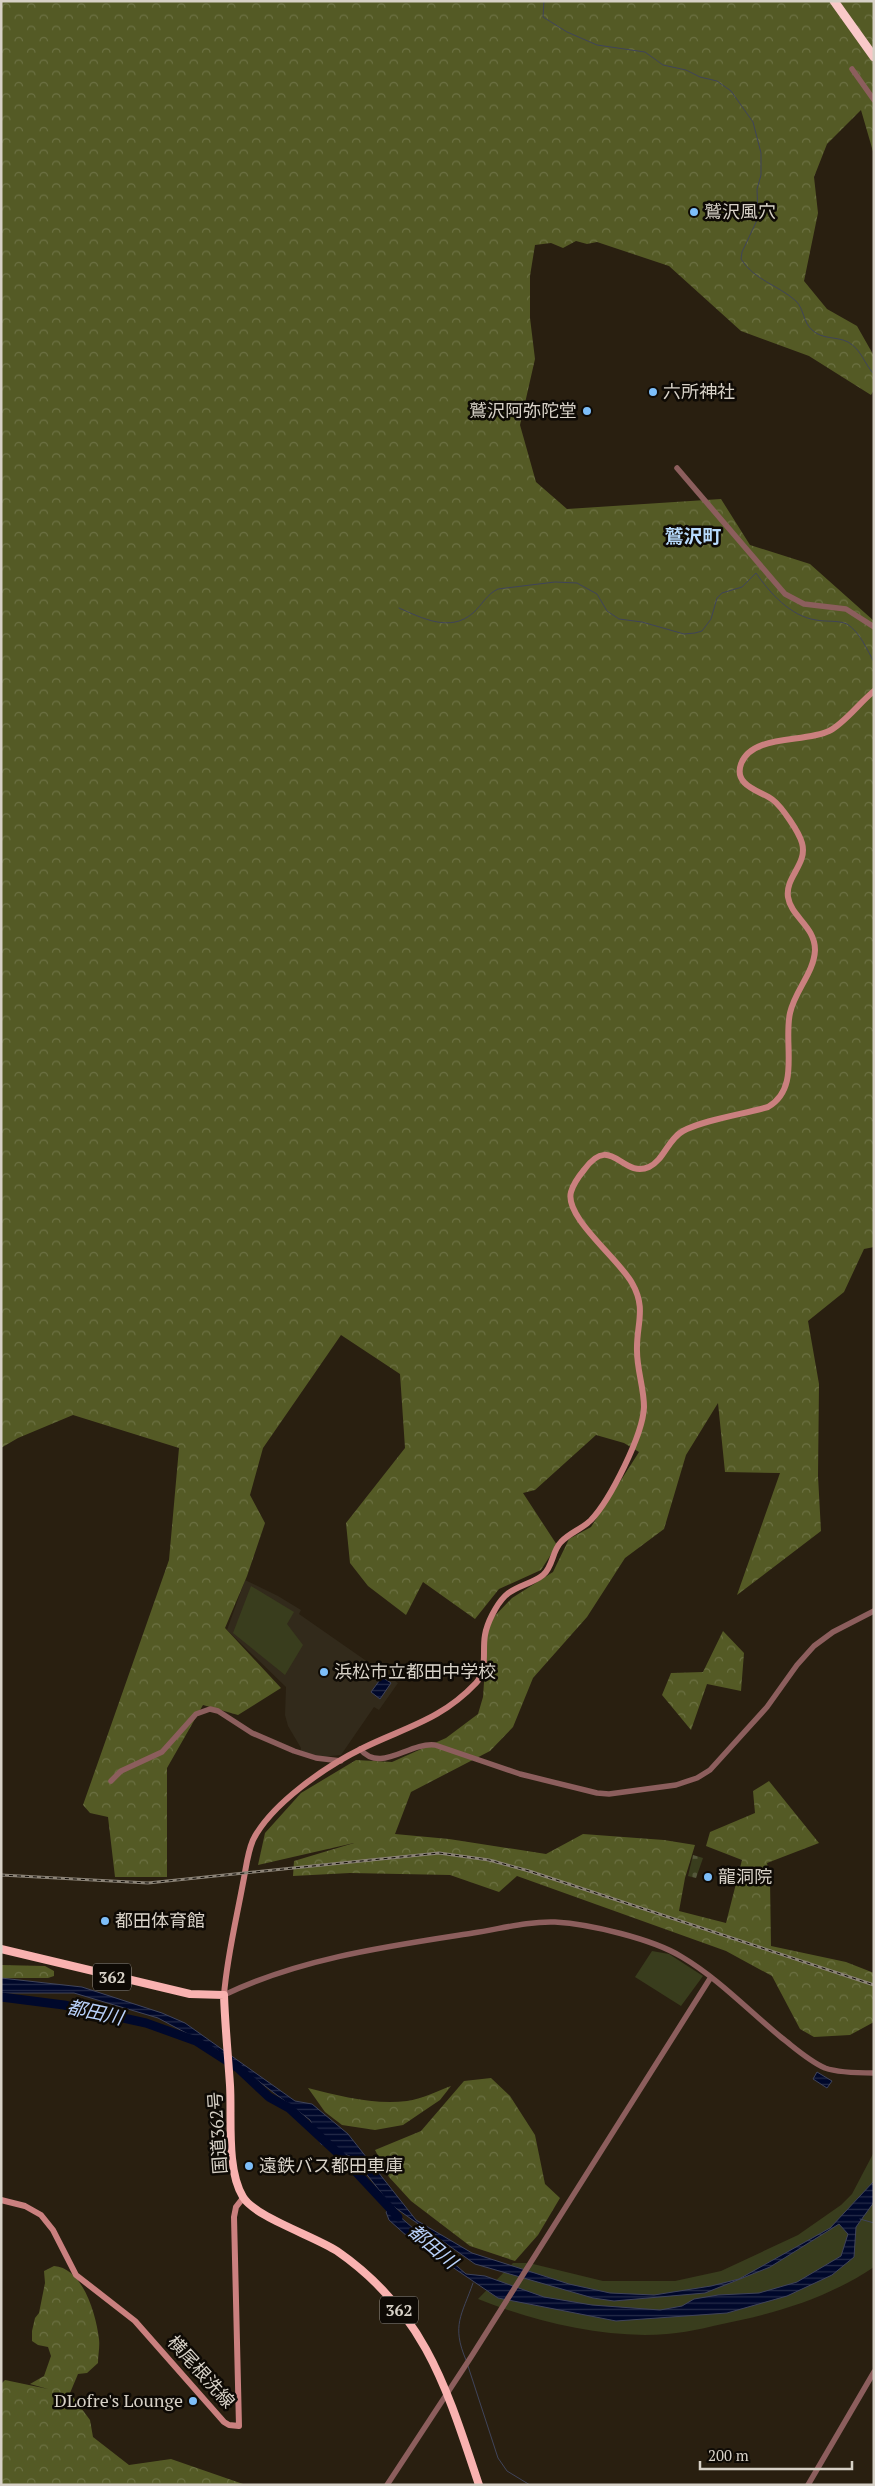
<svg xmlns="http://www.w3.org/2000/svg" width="875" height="2486" font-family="'PT Serif','Noto Sans JP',serif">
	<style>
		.education { fill: #322a1b }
		.green { fill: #393d1d }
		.forest { fill: url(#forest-crowns) }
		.cemetery { fill: url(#cemetery-stones) }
		.water { fill: url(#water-rules); stroke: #40445a }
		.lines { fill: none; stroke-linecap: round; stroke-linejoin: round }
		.stream { stroke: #40445a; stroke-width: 1 }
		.river { stroke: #00082b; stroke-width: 9 }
		.tertiary { stroke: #8c5e5d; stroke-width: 5.5 }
		.secondary { stroke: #ca807f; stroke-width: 6 }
		.trunk { stroke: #f9b2b0; stroke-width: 8 }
		.motorway { stroke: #f9c9c8; stroke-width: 9 }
		.rail-casing { stroke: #8b8377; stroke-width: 3 }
		.rail { stroke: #0e0a05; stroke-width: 1; stroke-dasharray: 4; stroke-linecap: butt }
		.poi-dot { fill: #7dbef9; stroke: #0e0a05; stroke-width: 2 }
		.labels { text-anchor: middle; stroke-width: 5; stroke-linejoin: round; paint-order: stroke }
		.shield { fill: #0e0a05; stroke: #9b958d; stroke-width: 1 }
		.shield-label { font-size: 16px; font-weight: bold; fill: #d7d1c7 }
		.poi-label { font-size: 18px; fill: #d7d1c7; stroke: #0e0a05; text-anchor: start }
		.street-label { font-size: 18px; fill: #d7d1c7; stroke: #0e0a05 }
		.neighbourhood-label { font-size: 19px; font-weight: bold; fill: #b8dbfd; stroke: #0e0a05 }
		.water-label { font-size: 19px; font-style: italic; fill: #b8d0f9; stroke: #0e0a05 }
	</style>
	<defs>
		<pattern id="forest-crowns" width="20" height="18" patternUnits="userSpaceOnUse" patternTransform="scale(1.25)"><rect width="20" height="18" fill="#545a25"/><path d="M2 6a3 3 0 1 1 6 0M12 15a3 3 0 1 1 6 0" fill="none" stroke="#6c7143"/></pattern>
		<pattern id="cemetery-stones" width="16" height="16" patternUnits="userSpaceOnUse" patternTransform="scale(1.25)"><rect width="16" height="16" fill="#393d1d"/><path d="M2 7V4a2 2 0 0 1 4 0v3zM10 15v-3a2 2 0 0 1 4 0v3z" fill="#55583c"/></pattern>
		<pattern id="water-rules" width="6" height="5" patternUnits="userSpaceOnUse" patternTransform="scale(1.25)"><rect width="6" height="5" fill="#00082b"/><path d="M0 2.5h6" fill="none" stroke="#242b48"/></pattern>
	</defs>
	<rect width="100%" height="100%" fill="#291f10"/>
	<path class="education" d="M 245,1580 L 278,1596 L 301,1610 L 299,1614 L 398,1683 L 379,1710 L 374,1707 L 341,1755 L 321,1757 L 300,1753 L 301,1748 L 288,1726 L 285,1715 L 286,1687 L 227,1630 Z"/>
	<path class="green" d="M 251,1586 L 294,1612 L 287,1624 L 303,1645 L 285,1675 L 233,1633 Z
		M 652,1951 L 669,1954 L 703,1976 L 681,2006 L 635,1977 Z
		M 874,2152 L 874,2267 C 834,2294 787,2310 741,2320 C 716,2325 692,2332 667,2334 C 605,2339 535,2322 478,2299 L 513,2263 L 529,2263 L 603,2281 L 675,2281 L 721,2271 L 798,2235 L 841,2205 L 852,2194 Z"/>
	<path class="forest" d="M 1,1 L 874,1 L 874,155 L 861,110 L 827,144 L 814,177 L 818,213 L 804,281 L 827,309 L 857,326 L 874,356 L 874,390 L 871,395 L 809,356 L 741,331 L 669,266 L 597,242 L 587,244 L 576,241 L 563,248 L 551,243 L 535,245 L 530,276 L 530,318 L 535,359 L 520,425 L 536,482 L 567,509 L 721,499 L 750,545 L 810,564 L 874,621 L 874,1247 L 864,1249 L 844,1292 L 808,1321 L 819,1384 L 818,1476 L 821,1531 L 737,1595 L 780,1473 L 725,1472 L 718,1403 L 686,1455 L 664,1529 L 625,1558 L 587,1617 L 533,1678 L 513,1727 L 490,1751 L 411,1792 L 395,1834 L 449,1839 L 546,1854 L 583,1834 L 664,1840 L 695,1845 L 685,1878 L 679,1911 L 726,1923 L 742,1860 L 706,1846 L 710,1832 L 755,1813 L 753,1791 L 769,1781 L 819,1843 L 767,1863 L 770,1879 L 771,1946 L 846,1962 L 874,1973 L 874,2022 L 850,2035 L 814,2037 L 800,2029 L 772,1976 L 726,1951 L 517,1876 L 499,1892 L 450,1875 L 350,1873 L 293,1876 L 294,1861 L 354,1843 L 258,1865 L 265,1833 L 301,1793 L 356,1760 L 392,1762 L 446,1738 L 478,1714 L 483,1697 L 488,1623 L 512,1598 L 553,1572 L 569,1539 L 591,1527 L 639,1452 L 624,1443 L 596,1435 L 535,1490 L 523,1493 L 557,1545 L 541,1570 L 499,1589 L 475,1619 L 423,1582 L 406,1615 L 368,1586 L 350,1563 L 346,1523 L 405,1448 L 400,1374 L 341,1335 L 263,1448 L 250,1495 L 265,1523 L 247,1576 L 225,1628 L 281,1688 L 238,1715 L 203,1705 L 167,1768 L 167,1877 L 115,1877 L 108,1817 L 90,1813 L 83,1805 L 169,1560 L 179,1448 L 73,1415 L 18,1438 L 1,1448 Z
		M 723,1631 L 744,1653 L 741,1691 L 707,1684 L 691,1730 L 662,1695 L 671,1673 L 703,1672 Z
		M 1,1965 L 45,1966 L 54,1971 L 54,1976 L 48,1978 L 1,1978 Z
		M 491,2078 L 510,2096 L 535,2135 L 545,2184 L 560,2198 L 538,2235 L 515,2261 L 470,2246 L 411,2201 L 389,2177 L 375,2150 L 421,2131 L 464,2081 Z
		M 451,2086 L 440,2100 L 403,2125 L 375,2130 L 342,2125 L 325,2112 L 308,2088 C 339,2096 374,2105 407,2101 C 422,2099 437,2091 451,2086 Z
		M 54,2266 C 83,2268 96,2314 99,2339 C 100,2347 98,2355 98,2363 L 87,2373 L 78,2374 L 70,2393 L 90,2420 L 93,2437 L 129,2465 L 171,2459 L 246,2485 L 1,2485 L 1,2384 L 5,2380 L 48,2389 L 30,2384 L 44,2376 L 51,2356 L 48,2347 L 38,2345 L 32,2341 L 32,2331 L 35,2318 L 39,2313 L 45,2283 L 44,2271 Z"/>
	<path class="cemetery" d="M 693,1855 L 703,1858 L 696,1878 L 688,1876 Z"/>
	<path class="water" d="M 382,1677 L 391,1683 L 380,1699 L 371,1692 Z
		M 1,1978 L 82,1987 L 162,2013 L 185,2023 L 295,2101 L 312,2104 L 348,2134 L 416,2220 L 472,2253 L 569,2284 L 610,2293 L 654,2295 L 711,2286 L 739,2279 L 830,2228 L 874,2181 L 874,2202 L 856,2227 L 854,2257 L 832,2275 L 787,2296 L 727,2313 L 616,2321 L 498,2298 L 408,2237 L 389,2220 L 386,2212 L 391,2209 L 466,2274 L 485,2276 L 544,2297 L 592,2305 L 660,2310 L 682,2306 L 694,2299 L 718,2295 L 759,2293 L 797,2282 L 841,2256 L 848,2234 L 839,2224 L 770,2267 L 705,2293 L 614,2301 L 593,2298 L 475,2264 L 390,2204 L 354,2158 L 321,2144 L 310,2120 L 216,2049 L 158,2018 L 74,1993 L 1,1993 Z
		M 817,2072 L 832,2081 L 827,2088 L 813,2079 Z"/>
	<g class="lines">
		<path class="stream" d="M 544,1 L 543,17 L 567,32 L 597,45 L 645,52 L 663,65 L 686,70 L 700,77 L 717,81 L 731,91 L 753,122 L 761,153 L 761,175 L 757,189 L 758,218 L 742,252 L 741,259 C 754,280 778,285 796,301 C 804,309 803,322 812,330 C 823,340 836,336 848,342 C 862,350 864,364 874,374
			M 399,608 C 422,618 450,633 473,613 C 482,605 487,594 498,589 L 555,582 L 577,583 L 597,594 L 607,611 L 619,619 L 642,622 L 684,634 L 695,633 L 702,631 L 711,619 L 717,598 L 722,593 L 742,587 L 756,573 C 770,593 790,616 816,620 C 826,622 838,620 847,624 C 860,632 867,650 874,662
			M 860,2219 L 874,2223
			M 466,2360 C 451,2325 462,2315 473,2283
			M 468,2366 L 498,2458 L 507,2471 L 530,2485"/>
		<path class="river" d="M 1,1997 L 64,2005 L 146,2023 L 196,2041 L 238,2068 L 269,2097 L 289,2108 L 342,2157 L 398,2217"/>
		<path class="tertiary" d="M 852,69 L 874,100
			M 677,468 L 785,594 L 804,604 L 846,609 L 874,627
			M 360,1749 C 381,1774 408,1742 435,1745 L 520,1774 L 597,1793 L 609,1794 L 676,1785 L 697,1778 L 710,1770 L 767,1707 L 797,1665 L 814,1646 L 833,1632 L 874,1611
			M 111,1781 L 121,1771 L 162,1752 L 196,1714 L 210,1709 L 218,1711 L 252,1733 L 294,1751 L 316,1758 L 341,1761
			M 224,1995 C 301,1958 389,1946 473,1933 C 500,1929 528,1921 555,1922 C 590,1924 653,1939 682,1957 C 719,1979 749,2011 782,2038 C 795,2048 809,2061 825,2068 C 839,2073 859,2073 874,2073
			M 387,2485 L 471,2357 L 711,1977
			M 808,2485 L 874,2372"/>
		<path class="secondary" d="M 224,1995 C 227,1957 236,1921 243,1883 C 246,1869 247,1854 253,1840 C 271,1804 326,1766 363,1748 C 406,1727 441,1720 476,1683 C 488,1670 482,1651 485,1635 C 487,1623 496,1605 505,1596 C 515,1586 532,1584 543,1575 C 553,1567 552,1551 561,1542 C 569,1533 582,1529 591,1520 C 610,1500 643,1435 644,1407 C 644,1388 637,1370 637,1351 C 636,1325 647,1309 632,1283 C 619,1259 564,1217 571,1192 C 573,1185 579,1176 584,1170 C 611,1132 622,1179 649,1167 C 664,1160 668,1139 683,1131 C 703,1120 744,1114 768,1107 C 801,1088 783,1044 790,1013 C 795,990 814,973 815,950 C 815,926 791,917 788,897 C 785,877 808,864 802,843 C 799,832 782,807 773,800 C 761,791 733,786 741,764 C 752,734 804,743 829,731 C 844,724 860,702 874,691
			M 1,2200 L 25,2206 L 41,2215 L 53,2230 L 76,2275 L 135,2321 L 224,2422 L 229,2425 L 239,2426 L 234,2217 L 236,2207 L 243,2198"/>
		<path class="trunk" d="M 1,1949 L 190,1994 L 224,1995 C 225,2025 228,2055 230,2085 C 232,2118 226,2169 243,2197 C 255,2217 314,2236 337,2251 C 425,2312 447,2389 479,2485"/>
		<path class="motorway" d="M 834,1 L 874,57"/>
		<defs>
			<path id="rail" d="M 1,1875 L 148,1883 L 439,1853 L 489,1860 L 529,1871 L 874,1985"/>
		</defs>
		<use href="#rail" class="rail-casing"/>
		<use href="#rail" class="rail"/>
	</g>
	<g class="poi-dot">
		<circle cx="694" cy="212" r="5"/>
		<circle cx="653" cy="392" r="5"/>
		<circle cx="587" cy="411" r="5"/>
		<circle cx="324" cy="1672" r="5"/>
		<circle cx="708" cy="1877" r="5"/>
		<circle cx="105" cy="1921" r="5"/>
		<circle cx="249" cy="2166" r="5"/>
		<circle cx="193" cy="2401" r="5"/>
	</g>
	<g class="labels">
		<g class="shield">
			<rect x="93" y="1963.5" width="38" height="27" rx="4"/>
			<rect x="380" y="2296.5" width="38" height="27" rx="4"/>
		</g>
		<g class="shield-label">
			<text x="112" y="1983">362</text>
			<text x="399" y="2316">362</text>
		</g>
		<g class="poi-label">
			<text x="704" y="218">鷲沢風穴</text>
			<text x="663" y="398">六所神社</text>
			<text x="577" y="417" text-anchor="end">鷲沢阿弥陀堂</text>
			<text x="334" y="1678">浜松市立都田中学校</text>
			<text x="718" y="1883">龍洞院</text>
			<text x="115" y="1927">都田体育館</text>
			<text x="259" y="2172">遠鉄バス都田車庫</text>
			<text x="183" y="2407" text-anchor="end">DLofre's Lounge</text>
		</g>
		<g class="street-label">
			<text transform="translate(218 2133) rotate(-94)" y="6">国道362号</text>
			<text transform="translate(201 2372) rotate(48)" y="6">横尾根洗線</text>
		</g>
		<g class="neighbourhood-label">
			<text x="693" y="543">鷲沢町</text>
		</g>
		<g class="water-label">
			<text transform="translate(95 2012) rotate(12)" y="7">都田川</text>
			<text transform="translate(433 2246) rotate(40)" y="7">都田川</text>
		</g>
	</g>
	<rect width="875" height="2486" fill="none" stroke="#d7d1c7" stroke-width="5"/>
	<path d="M700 2461v8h152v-8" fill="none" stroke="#d7d1c7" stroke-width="2.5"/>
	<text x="708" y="2461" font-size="15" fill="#d7d1c7" stroke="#0e0a05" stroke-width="4" paint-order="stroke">200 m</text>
</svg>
